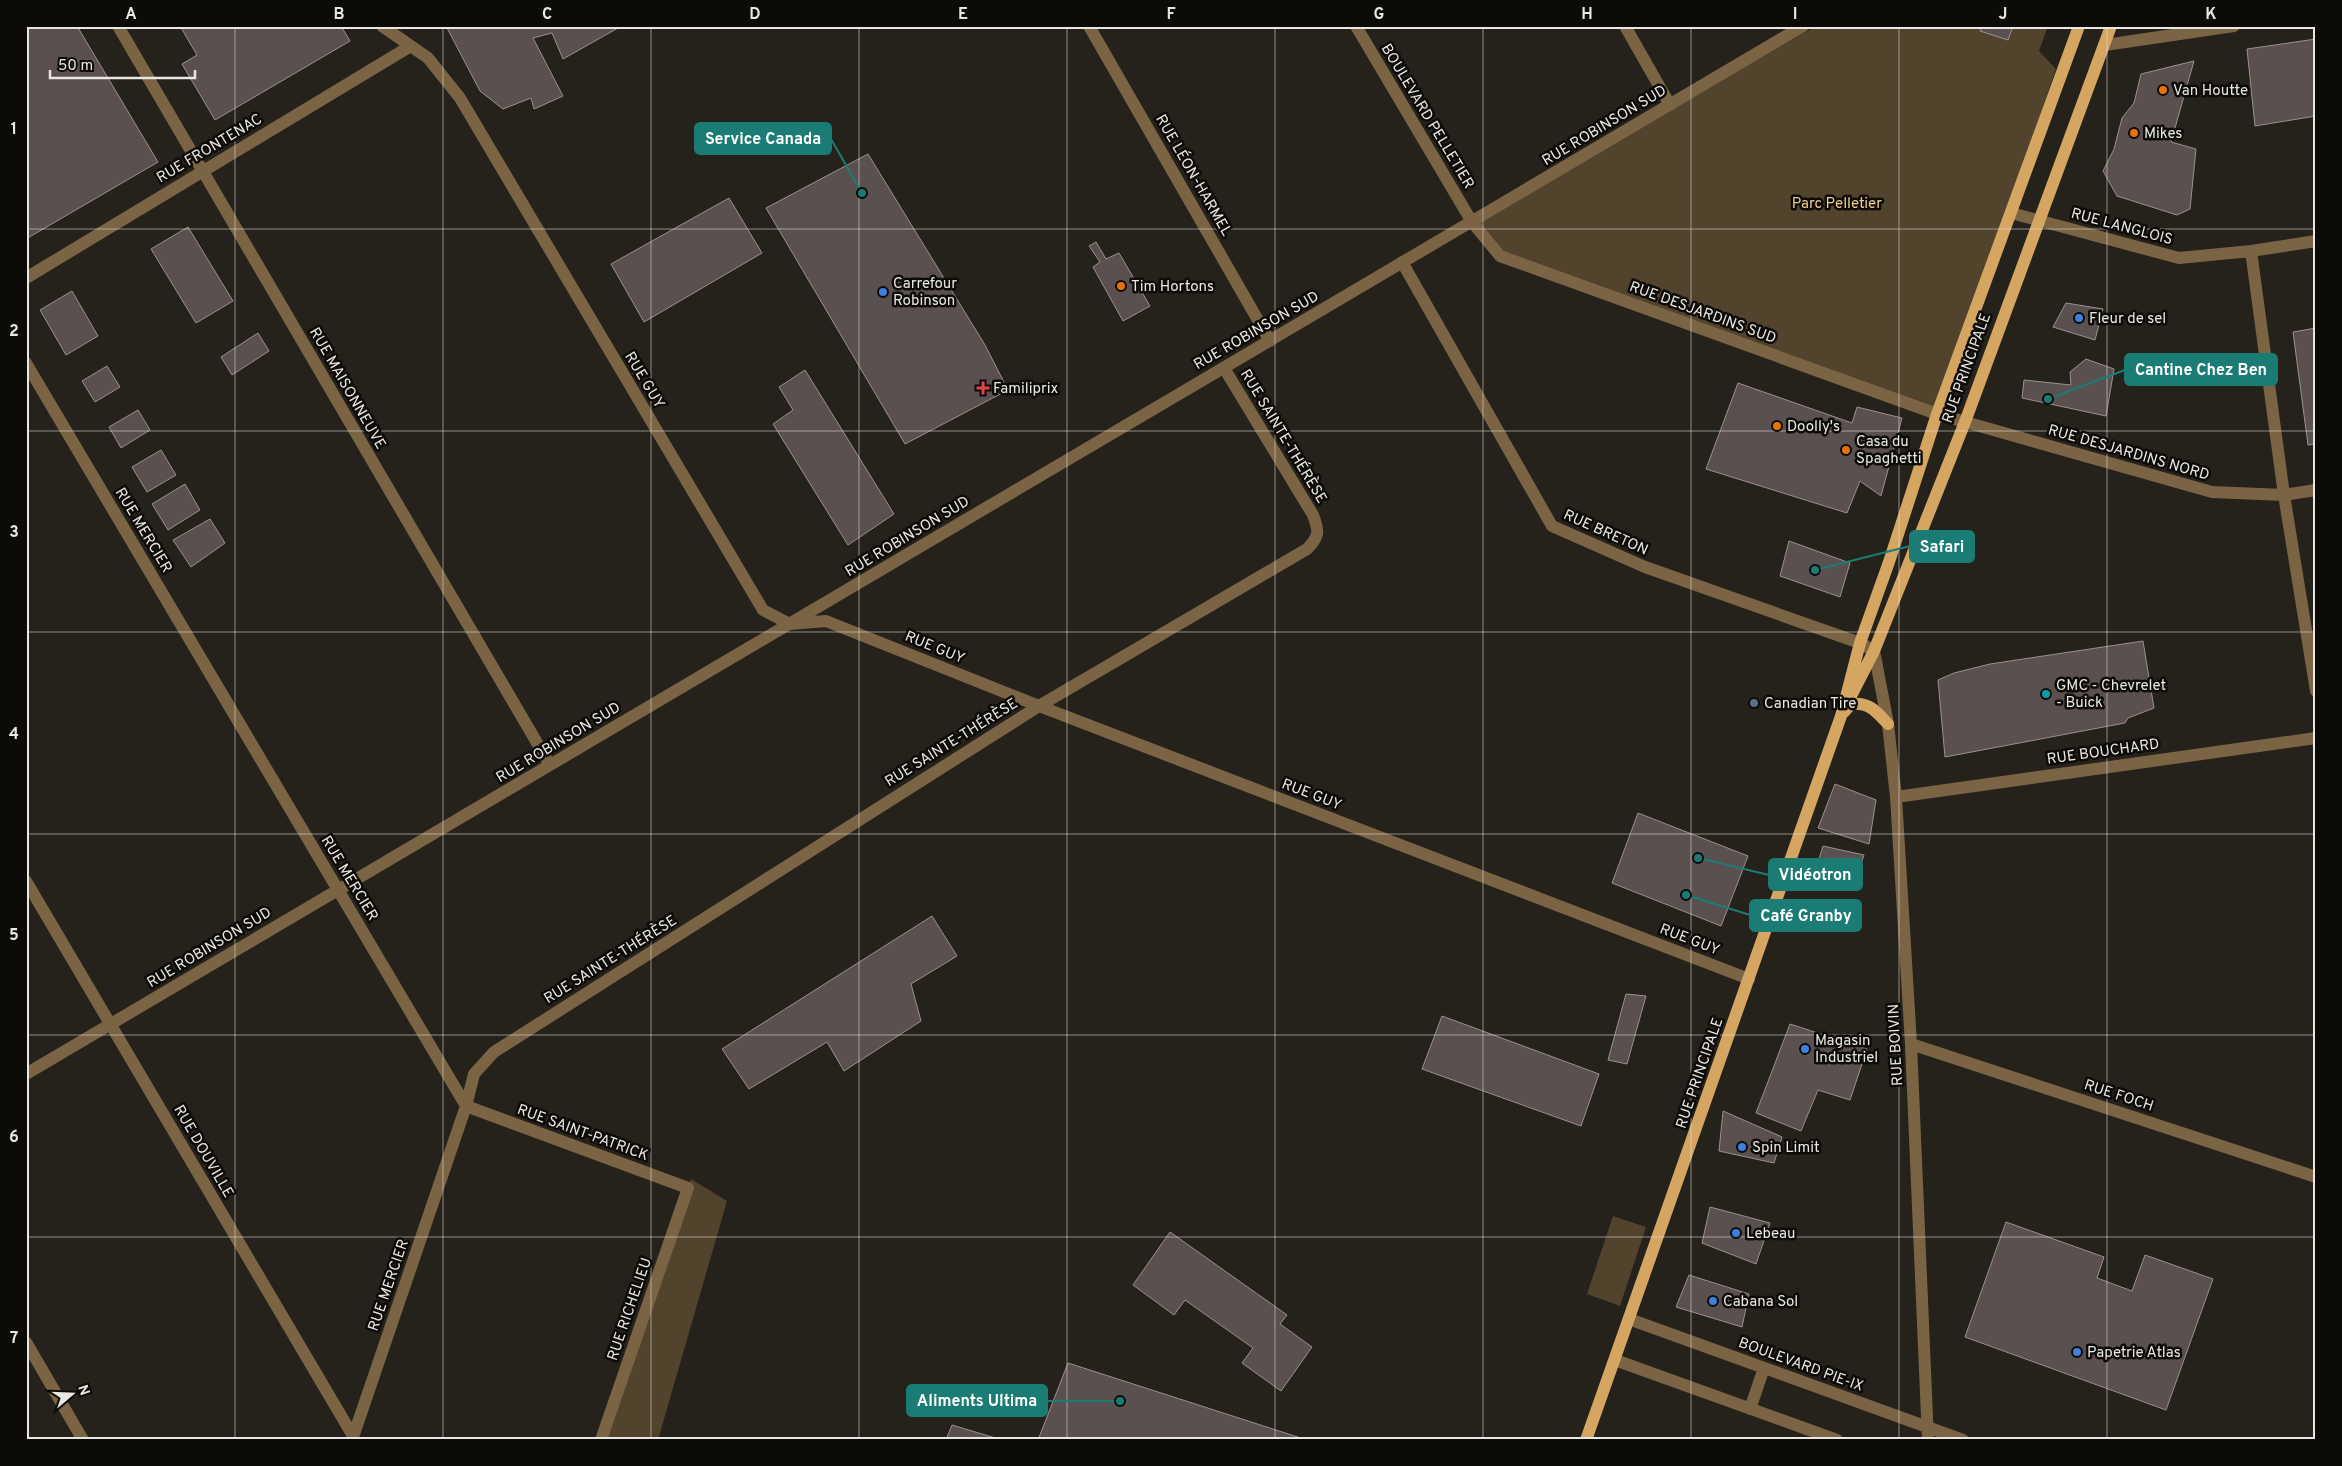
<svg xmlns="http://www.w3.org/2000/svg" width="2342" height="1466" font-family="Overpass,sans-serif">
	<style>
		.green { fill: #51432c }
		.building { fill: #59504f; stroke: #9b918f }
		.lines { fill: none; stroke-linecap: round; stroke-linejoin: round }
		.minor { stroke: #7a6444; stroke-width: 12 }
		.major { stroke: #d4a662; stroke-width: 12 }
		.grid { fill: none; stroke: #e9e7e3; stroke-width: 1; stroke-opacity: 0.55 }
		.food-dot { fill: #e8710a; stroke: #0c0b08; stroke-width: 2 }
		.shop-dot { fill: #3f7fe0; stroke: #0c0b08; stroke-width: 2 }
		.health-dot { fill: #e0444e; stroke: #0c0b08; stroke-width: 2 }
		.culture-dot { fill: #0f9aa8; stroke: #0c0b08; stroke-width: 2 }
		.service-dot { fill: #5c6f8a; stroke: #0c0b08; stroke-width: 2 }
		.labels { text-anchor: middle; stroke-width: 5; stroke-linejoin: round; paint-order: stroke }
		.poi-label { font-size: 15px; fill: #e9e7e3; stroke: #0c0b08; text-anchor: start }
		.street-label { font-size: 15px; fill: #e9e7e3; stroke: #0c0b08 }
		.park-label { font-size: 15px; fill: #f1cc8e; stroke: #0c0b08 }
		.leader { fill: none; stroke: #1a7c74; stroke-width: 2 }
		.callout-dot { fill: #1a7c74; stroke: #0c0b08; stroke-width: 2 }
		.callout { fill: #1a7c74; stroke: #1a7c74; stroke-width: 2 }
		.callout-label { font-size: 16px; text-anchor: middle; font-weight: bold; fill: #fff }
		.neatline { fill: none; stroke: #e9e7e3; stroke-width: 2 }
		.grid-label { font-size: 16px; text-anchor: middle; font-weight: bold; fill: #e9e7e3 }
	</style>
	<rect width="100%" height="100%" fill="#25211b"/>
	<path class="green" d="M 1816,26 L 2048,26 L 2039,51 L 2056,69 L 1937,414 L 1501,256 L 1472,222 Z
		M 691,1179 L 727,1201 L 658,1440 L 600,1440 Z
		M 1613,1216 L 1646,1227 L 1620,1306 L 1587,1294 Z"/>
	<path class="building" d="M 26,26 L 77,26 L 158,162 L 26,239 Z
		M 180,26 L 341,26 L 350,41 L 215,120 L 182,64 L 197,55 Z
		M 446,26 L 617,26 L 618,28 L 563,59 L 552,33 L 533,38 L 563,96 L 534,109 L 531,98 L 503,109 L 480,91 Z
		M 1982,26 L 2013,26 L 2008,40 L 1980,31 Z
		M 2316,39 L 2316,116 L 2255,126 L 2247,49 Z
		M 2194,61 L 2171,142 L 2196,149 L 2190,209 L 2177,215 L 2117,196 L 2103,171 L 2114,149 L 2122,118 L 2134,103 L 2141,74 Z
		M 868,154 L 985,345 L 1008,390 L 905,444 L 766,208 Z
		M 729,198 L 762,253 L 644,322 L 611,264 Z
		M 188,227 L 233,301 L 196,323 L 151,249 Z
		M 1096,242 L 1106,259 L 1119,253 L 1150,306 L 1123,321 L 1093,267 L 1100,262 L 1089,246 Z
		M 72,291 L 98,336 L 66,355 L 40,310 Z
		M 2066,303 L 2103,309 L 2095,340 L 2053,327 Z
		M 2316,328 L 2316,444 L 2308,445 L 2293,332 Z
		M 258,333 L 269,351 L 232,375 L 221,357 Z
		M 2086,359 L 2114,369 L 2106,416 L 2022,398 L 2024,380 L 2071,385 L 2070,372 Z
		M 107,366 L 120,387 L 95,402 L 82,381 Z
		M 805,370 L 894,514 L 848,545 L 773,424 L 793,410 L 779,387 Z
		M 1738,383 L 1852,423 L 1857,407 L 1902,418 L 1881,496 L 1860,481 L 1847,513 L 1706,469 Z
		M 138,410 L 150,430 L 121,448 L 109,427 Z
		M 161,450 L 176,475 L 147,492 L 132,467 Z
		M 185,484 L 200,510 L 168,530 L 152,504 Z
		M 210,519 L 225,543 L 191,567 L 173,540 Z
		M 1789,541 L 1850,563 L 1840,597 L 1780,576 Z
		M 2143,641 L 2154,708 L 2128,718 L 2125,723 L 1945,757 L 1938,680 L 1954,673 L 1990,664 Z
		M 1835,784 L 1876,800 L 1869,844 L 1818,828 Z
		M 1638,813 L 1748,856 L 1721,926 L 1612,883 Z
		M 1823,846 L 1864,855 L 1856,878 L 1817,865 Z
		M 932,916 L 957,956 L 911,984 L 921,1021 L 844,1071 L 827,1042 L 749,1089 L 722,1049 Z
		M 1626,994 L 1646,996 L 1627,1064 L 1608,1060 Z
		M 1442,1016 L 1599,1074 L 1581,1126 L 1422,1069 Z
		M 1790,1024 L 1867,1049 L 1850,1100 L 1818,1090 L 1801,1131 L 1756,1113 Z
		M 1723,1111 L 1782,1137 L 1774,1163 L 1719,1151 Z
		M 1710,1207 L 1770,1223 L 1756,1264 L 1702,1243 Z
		M 2006,1222 L 2104,1257 L 2097,1278 L 2132,1291 L 2145,1255 L 2213,1279 L 2166,1410 L 1965,1337 Z
		M 1170,1232 L 1287,1315 L 1280,1324 L 1312,1347 L 1281,1391 L 1242,1363 L 1253,1348 L 1185,1300 L 1174,1315 L 1133,1285 Z
		M 1689,1275 L 1749,1294 L 1742,1327 L 1676,1307 Z
		M 1068,1363 L 1307,1440 L 1038,1440 Z
		M 952,1425 L 1002,1440 L 946,1440 Z"/>
	<g class="lines">
		<path class="minor" d="M 118,26 L 550,765
			M 382,26 L 428,58 L 460,98 L 763,610 L 790,624 L 826,621 L 1039,706 L 1749,979
			M 1089,26 L 1270,341
			M 1356,26 L 1472,222 L 1500,256 L 1937,414 L 2212,492 L 2284,495 L 2316,490
			M 1625,26 L 1670,105
			M 2105,45 L 2234,26
			M 2011,213 L 2179,258 L 2251,251 L 2316,241
			M 2251,251 L 2284,495 L 2316,691
			M 1402,262 L 1552,526 L 1645,567 L 1860,643 L 1874,651 L 1888,724 L 1896,797 L 1911,1044 L 1928,1440
			M 26,278 L 409,47
			M 26,363 L 466,1106
			M 1896,797 L 2316,738
			M 26,881 L 353,1436
			M 1911,1044 L 2316,1177
			M 26,1074 L 1803,26
			M 466,1106 L 688,1188 L 601,1440
			M 1629,1319 L 1963,1440
			M 26,1342 L 83,1440
			M 1615,1360 L 1837,1440
			M 1750,1409 L 1764,1368
			M 352,1440 L 466,1106 L 474,1074 L 494,1052 L 1039,706 L 1307,549 C 1320,536 1319,531 1313,515 L 1224,368"/>
		<path class="major" d="M 1851,696 L 1874,651 L 1965,422 L 2111,26
			M 1844,712 L 1851,704 C 1869,702 1876,711 1888,724
			M 1586,1440 L 1841,716 L 1860,643 L 1889,562 L 1937,414 L 2079,26"/>
	</g>
	<path class="grid" d="M 235,26 L 235,1440M 443,26 L 443,1440M 651,26 L 651,1440M 859,26 L 859,1440M 1067,26 L 1067,1440M 1275,26 L 1275,1440M 1483,26 L 1483,1440M 1691,26 L 1691,1440M 1899,26 L 1899,1440M 2107,26 L 2107,1440M 26,229 L 2316,229M 26,431 L 2316,431M 26,632 L 2316,632M 26,834 L 2316,834M 26,1035 L 2316,1035M 26,1237 L 2316,1237"/>
	<g class="food-dot">
		<circle cx="2163" cy="90" r="5"/>
		<circle cx="2134" cy="133" r="5"/>
		<circle cx="1121" cy="286" r="5"/>
		<circle cx="1777" cy="426" r="5"/>
		<circle cx="1846" cy="450" r="5"/>
	</g>
	<g class="shop-dot">
		<circle cx="883" cy="292" r="5"/>
		<circle cx="2079" cy="318" r="5"/>
		<circle cx="1805" cy="1049" r="5"/>
		<circle cx="1742" cy="1147" r="5"/>
		<circle cx="1736" cy="1233" r="5"/>
		<circle cx="1713" cy="1301" r="5"/>
		<circle cx="2077" cy="1352" r="5"/>
	</g>
	<path class="health-dot" d="M980.5 380.5h5v5h5v5h-5v5h-5v-5h-5v-5h5z"/>
	<circle class="culture-dot" cx="2046" cy="694" r="5"/>
	<circle class="service-dot" cx="1754" cy="703" r="5"/>
	<g class="labels">
		<g class="poi-label">
			<text x="2173" y="95">Van Houtte</text>
			<text x="2144" y="138">Mikes</text>
			<text x="893" y="288">Carrefour<tspan x="893" dy="17">Robinson</tspan></text>
			<text x="1131" y="291">Tim Hortons</text>
			<text x="2089" y="323">Fleur de sel</text>
			<text x="993" y="393">Familiprix</text>
			<text x="1787" y="431">Doolly's</text>
			<text x="1856" y="446">Casa du<tspan x="1856" dy="17">Spaghetti</tspan></text>
			<text x="2056" y="690">GMC - Chevrelet<tspan x="2056" dy="17">- Buick</tspan></text>
			<text x="1764" y="708">Canadian Tire</text>
			<text x="1815" y="1045">Magasin<tspan x="1815" dy="17">Industriel</tspan></text>
			<text x="1752" y="1152">Spin Limit</text>
			<text x="1746" y="1238">Lebeau</text>
			<text x="1723" y="1306">Cabana Sol</text>
			<text x="2087" y="1357">Papetrie Atlas</text>
		</g>
		<g class="street-label">
			<text transform="translate(1428 116) rotate(59)" y="5">BOULEVARD PELLETIER</text>
			<text transform="translate(1604 125) rotate(-31)" y="5">RUE ROBINSON SUD</text>
			<text transform="translate(209 148) rotate(-31)" y="5">RUE FRONTENAC</text>
			<text transform="translate(1194 175) rotate(60)" y="5">RUE LÉON-HARMEL</text>
			<text transform="translate(2122 226) rotate(15)" y="5">RUE LANGLOIS</text>
			<text transform="translate(1703 312) rotate(20)" y="5">RUE DESJARDINS SUD</text>
			<text transform="translate(1256 330) rotate(-30)" y="5">RUE ROBINSON SUD</text>
			<text transform="translate(1966 368) rotate(-70)" y="5">RUE PRINCIPALE</text>
			<text transform="translate(645 380) rotate(59)" y="5">RUE GUY</text>
			<text transform="translate(348 388) rotate(60)" y="5">RUE MAISONNEUVE</text>
			<text transform="translate(1284 436) rotate(59)" y="5">RUE SAINTE-THÉRÈSE</text>
			<text transform="translate(2129 452) rotate(16)" y="5">RUE DESJARDINS NORD</text>
			<text transform="translate(144 530) rotate(59)" y="5">RUE MERCIER</text>
			<text transform="translate(1606 532) rotate(24)" y="5">RUE BRETON</text>
			<text transform="translate(907 536) rotate(-31)" y="5">RUE ROBINSON SUD</text>
			<text transform="translate(935 647) rotate(22)" y="5">RUE GUY</text>
			<text transform="translate(558 742) rotate(-31)" y="5">RUE ROBINSON SUD</text>
			<text transform="translate(951 742) rotate(-32)" y="5">RUE SAINTE-THÉRÈSE</text>
			<text transform="translate(2103 751) rotate(-8)" y="5">RUE BOUCHARD</text>
			<text transform="translate(1312 794) rotate(21)" y="5">RUE GUY</text>
			<text transform="translate(350 878) rotate(59)" y="5">RUE MERCIER</text>
			<text transform="translate(1690 939) rotate(21)" y="5">RUE GUY</text>
			<text transform="translate(209 947) rotate(-31)" y="5">RUE ROBINSON SUD</text>
			<text transform="translate(610 959) rotate(-32)" y="5">RUE SAINTE-THÉRÈSE</text>
			<text transform="translate(1895 1045) rotate(-93)" y="5">RUE BOIVIN</text>
			<text transform="translate(1699 1073) rotate(-71)" y="5">RUE PRINCIPALE</text>
			<text transform="translate(2119 1095) rotate(18)" y="5">RUE FOCH</text>
			<text transform="translate(583 1132) rotate(20)" y="5">RUE SAINT-PATRICK</text>
			<text transform="translate(204 1151) rotate(60)" y="5">RUE DOUVILLE</text>
			<text transform="translate(388 1285) rotate(-71)" y="5">RUE MERCIER</text>
			<text transform="translate(629 1309) rotate(-71)" y="5">RUE RICHELIEU</text>
			<text transform="translate(1801 1364) rotate(20)" y="5">BOULEVARD PIE-IX</text>
		</g>
		<g class="park-label">
			<text x="1837" y="208">Parc Pelletier</text>
		</g>
	</g>
	<path class="leader" d="M862 193L831 139M2048 399L2125 370M1815 570L1910 546M1698 858L1769 875M1686 895L1750 915M1120 1401L1047 1401"/>
	<g class="callout-dot">
		<circle cx="862" cy="193" r="5"/>
		<circle cx="2048" cy="399" r="5"/>
		<circle cx="1815" cy="570" r="5"/>
		<circle cx="1698" cy="858" r="5"/>
		<circle cx="1686" cy="895" r="5"/>
		<circle cx="1120" cy="1401" r="5"/>
	</g>
	<g class="callout">
		<rect x="695" y="123" width="136" height="31" rx="5"/>
		<rect x="2125" y="354" width="152" height="31" rx="5"/>
		<rect x="1910" y="531" width="64" height="31" rx="5"/>
		<rect x="1769" y="859" width="93" height="31" rx="5"/>
		<rect x="1750" y="900" width="111" height="31" rx="5"/>
		<rect x="907" y="1385" width="140" height="31" rx="5"/>
	</g>
	<g class="callout-label">
		<text x="763" y="144">Service Canada</text>
		<text x="2201" y="375">Cantine Chez Ben</text>
		<text x="1942" y="552">Safari</text>
		<text x="1815" y="880">Vidéotron</text>
		<text x="1806" y="921">Café Granby</text>
		<text x="977" y="1406">Aliments Ultima</text>
	</g>
	<rect width="2342" height="1466" fill="none" stroke="#0c0b08" stroke-width="55"/>
	<g transform="translate(72 1394) rotate(71)" stroke="#0c0b08" stroke-width="4" paint-order="stroke">
	<path d="M0-4L9 19L0 12L-9 19Z" fill="#e9e7e3"/>
	<text y="-8" font-size="14" font-weight="bold" text-anchor="middle" fill="#e9e7e3">N</text>
	</g>
	<path d="M50 70v8h145v-8" fill="none" stroke="#e9e7e3" stroke-width="2.5"/>
	<text x="58" y="70" font-size="15" fill="#e9e7e3" stroke="#0c0b08" stroke-width="4" paint-order="stroke">50 m</text>
	<rect x="28" y="28" width="2286" height="1410" class="neatline"/>
	<g class="grid-label">
		<text x="131" y="19">A</text>
		<text x="339" y="19">B</text>
		<text x="547" y="19">C</text>
		<text x="755" y="19">D</text>
		<text x="963" y="19">E</text>
		<text x="1171" y="19">F</text>
		<text x="1379" y="19">G</text>
		<text x="1587" y="19">H</text>
		<text x="1795" y="19">I</text>
		<text x="2003" y="19">J</text>
		<text x="2211" y="19">K</text>
		<text x="14" y="134">1</text>
		<text x="14" y="336">2</text>
		<text x="14" y="537">3</text>
		<text x="14" y="739">4</text>
		<text x="14" y="940">5</text>
		<text x="14" y="1142">6</text>
		<text x="14" y="1343">7</text>
	</g>
</svg>
